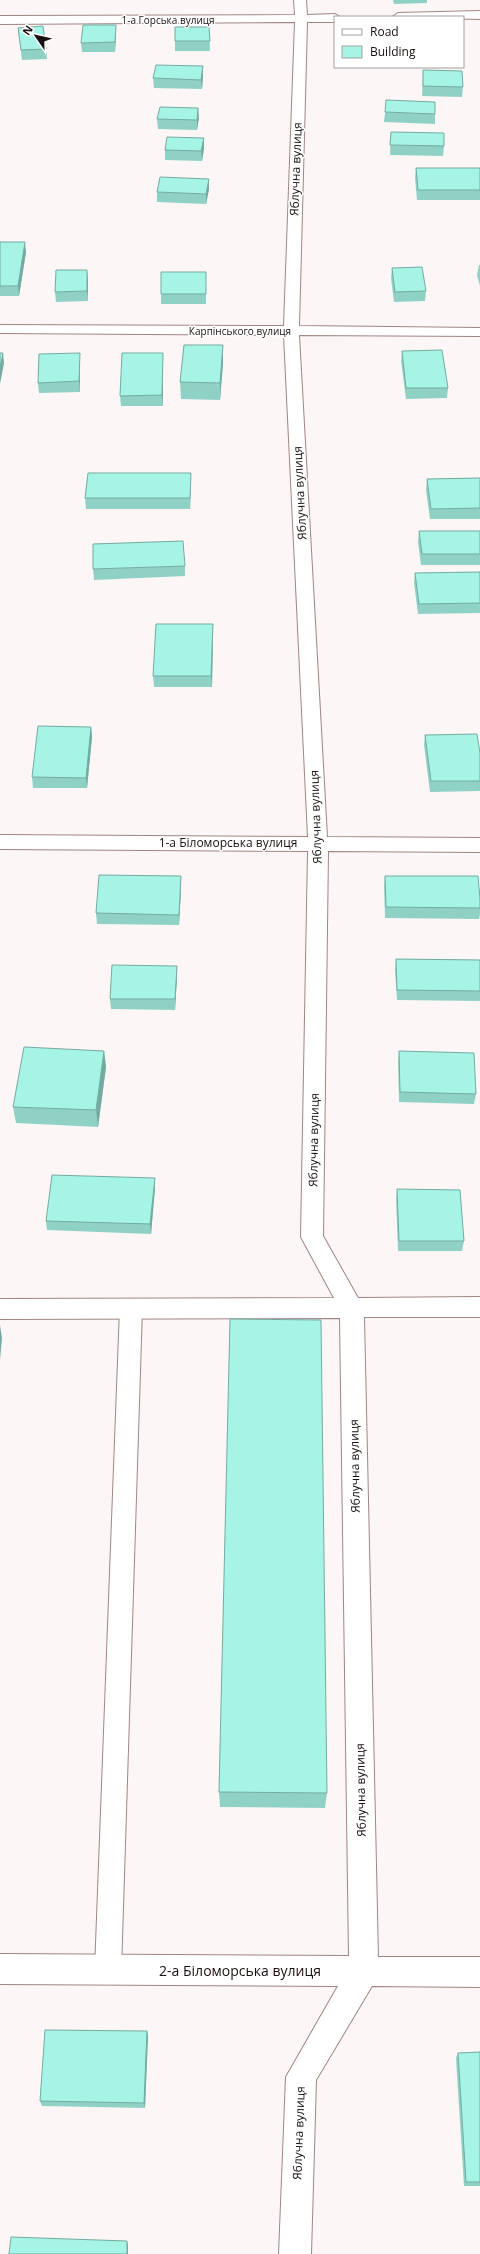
<svg xmlns="http://www.w3.org/2000/svg" width="480" height="2254" font-family="'Open Sans',sans-serif">
	<style>
		.lines { fill: none; stroke-linecap: round; stroke-linejoin: round }
		.service-casing { stroke: #a08582; stroke-width: 2 }
		.minor-casing { stroke: #a08582; stroke-width: 2 }
		.service { fill: #fff; fill-rule: evenodd }
		.minor { fill: #fff; fill-rule: evenodd }
		.wall { fill: #8fd2c5 }
		.shaded-wall { fill: #74aba0 }
		.building { fill: #a6f4e5; stroke: #74aba0 }
		.labels { text-anchor: middle; stroke-width: 3; stroke-linejoin: round; paint-order: stroke }
		.far-street-label { font-size: 10px; fill: #1a100f; stroke: #fff }
		.street-label { font-size: 12px; fill: #1a100f; stroke: #fff }
		.near-street-label { font-size: 14px; fill: #1a100f; stroke: #fff }
	</style>
	<rect width="100%" height="100%" fill="#fcf6f6"/>
	<g class="lines">
		<defs>
			<path id="service" d="M 131,1299 L 139,1302 L 142,1308 L 121,1970 L 117,1979 L 108,1983 L 99,1979 L 95,1970 L 120,1308 L 123,1302 Z"/>
			<path id="minor" d="M 294,0 L 306,0 L 307,15 L 335,14 L 340,17 L 335,17 L 335,22 L 307,22 L 299,326 L 480,328 L 480,336 L 299,335 L 327,837 L 480,838 L 480,852 L 328,851 L 323,1236 L 358,1298 L 480,1297 L 480,1317 L 364,1317 L 378,1957 L 480,1957 L 480,1987 L 372,1986 L 316,2080 L 311,2254 L 279,2254 L 286,2077 L 338,1986 L 0,1984 L 0,1954 L 349,1956 L 340,1318 L 0,1319 L 0,1299 L 334,1298 L 301,1237 L 308,851 L 0,849 L 0,835 L 308,837 L 284,335 L 0,333 L 0,325 L 284,326 L 295,22 L 0,24 L 0,16 L 295,15 Z
				M 480,11 L 480,19 L 392,17 L 398,13 Z"/>
		</defs>
		<use href="#service" class="service-casing"/>
		<use href="#minor" class="minor-casing"/>
		<use href="#service" class="service"/>
		<use href="#minor" class="minor"/>
	</g>
	<path class="wall" d="M 393,0 L 427,0 L 427,3 L 394,4 Z
		M 175,27 L 209,27 L 210,51 L 175,51 Z
		M 18,28 L 46,49 L 47,59 L 22,60 Z
		M 116,34 L 115,52 L 82,52 L 81,43 Z
		M 423,70 L 463,87 L 462,97 L 422,96 Z
		M 203,76 L 202,89 L 154,88 L 153,78 Z
		M 385,112 L 435,114 L 435,124 L 384,122 Z
		M 199,117 L 197,130 L 158,129 L 157,119 Z
		M 391,132 L 444,146 L 443,156 L 390,155 Z
		M 204,138 L 204,148 L 202,161 L 165,160 L 165,150 Z
		M 416,168 L 480,168 L 480,200 L 417,200 L 415,178 Z
		M 209,179 L 209,189 L 206,204 L 157,202 L 157,192 Z
		M 0,242 L 26,252 L 19,296 L 0,296 Z
		M 479,265 L 480,265 L 480,286 L 477,275 Z
		M 392,268 L 426,291 L 425,301 L 394,302 L 391,278 Z
		M 87,270 L 88,301 L 56,302 L 55,292 Z
		M 206,272 L 206,304 L 161,304 L 161,294 Z
		M 223,345 L 223,363 L 220,400 L 181,399 L 180,382 Z
		M 402,351 L 448,388 L 447,398 L 406,399 L 401,361 Z
		M 80,363 L 80,392 L 39,393 L 38,383 Z
		M 163,363 L 163,406 L 121,406 L 120,396 Z
		M 191,473 L 190,509 L 86,509 L 85,498 Z
		M 480,478 L 480,519 L 430,519 L 426,490 L 427,479 Z
		M 419,531 L 480,531 L 480,565 L 421,565 L 418,542 Z
		M 185,566 L 185,576 L 94,580 L 93,569 Z
		M 480,572 L 480,613 L 418,614 L 414,583 L 415,573 Z
		M 213,624 L 212,687 L 154,687 L 153,676 Z
		M 91,727 L 92,737 L 87,788 L 33,788 L 32,777 Z
		M 425,735 L 480,753 L 480,791 L 430,792 L 424,745 Z
		M 181,876 L 181,887 L 179,925 L 97,924 L 96,913 Z
		M 385,876 L 480,899 L 480,914 L 479,919 L 385,918 L 384,886 Z
		M 396,959 L 480,960 L 480,1001 L 397,1000 L 395,970 Z
		M 177,966 L 177,976 L 175,1010 L 111,1009 L 110,999 Z
		M 104,1051 L 106,1067 L 98,1127 L 16,1123 L 13,1107 Z
		M 399,1051 L 476,1094 L 474,1104 L 399,1102 L 398,1061 Z
		M 155,1188 L 151,1234 L 47,1230 L 46,1221 Z
		M 397,1189 L 464,1241 L 462,1251 L 398,1251 L 396,1199 Z
		M 219,1792 L 327,1793 L 325,1808 L 220,1807 Z
		M 147,2031 L 148,2036 L 145,2108 L 42,2106 L 40,2101 Z
		M 480,2052 L 480,2186 L 464,2186 L 456,2058 L 458,2053 Z"/>
	<path class="shaded-wall" d="M 116,25 L 116,34 L 115,52 L 115,42 Z
		M 203,66 L 203,76 L 202,89 L 201,80 Z
		M 198,108 L 199,117 L 197,130 L 197,120 Z
		M 204,138 L 204,148 L 202,161 L 201,151 Z
		M 209,179 L 209,189 L 206,204 L 206,194 Z
		M 25,242 L 26,252 L 19,296 L 18,286 Z
		M 87,270 L 88,280 L 88,301 L 87,291 Z
		M 223,345 L 223,363 L 220,400 L 220,383 Z
		M 3,353 L 4,363 L 0,384 L 0,368 Z
		M 80,353 L 80,392 L 79,381 Z
		M 163,353 L 163,406 L 162,395 Z
		M 191,473 L 191,483 L 190,509 L 190,498 Z
		M 213,624 L 213,635 L 212,687 L 211,676 Z
		M 91,727 L 92,737 L 87,788 L 86,778 Z
		M 181,876 L 181,887 L 179,925 L 179,915 Z
		M 177,966 L 177,976 L 175,1010 L 175,999 Z
		M 104,1051 L 106,1067 L 98,1127 L 96,1110 Z
		M 155,1178 L 155,1188 L 151,1234 L 150,1224 Z
		M 0,1325 L 2,1338 L 0,1360 Z
		M 147,2031 L 148,2036 L 145,2108 L 144,2103 Z
		M 127,2241 L 128,2245 L 128,2254 L 127,2254 Z"/>
	<path class="building" d="M 83,25 L 116,25 L 115,42 L 81,43 Z
		M 43,26 L 46,49 L 21,50 L 18,28 Z
		M 175,27 L 209,27 L 210,41 L 175,41 Z
		M 156,65 L 203,66 L 201,80 L 153,78 Z
		M 423,70 L 462,71 L 463,87 L 423,86 Z
		M 386,100 L 435,102 L 435,114 L 385,112 Z
		M 160,107 L 198,108 L 197,120 L 157,119 Z
		M 391,132 L 444,133 L 444,146 L 390,145 Z
		M 167,137 L 204,138 L 201,151 L 165,150 Z
		M 416,168 L 480,168 L 480,190 L 418,190 Z
		M 160,177 L 209,179 L 206,194 L 157,192 Z
		M 0,242 L 25,242 L 18,286 L 0,286 Z
		M 422,267 L 426,291 L 395,292 L 392,268 Z
		M 56,270 L 87,270 L 87,291 L 55,292 Z
		M 161,272 L 206,272 L 206,294 L 161,294 Z
		M 184,345 L 223,345 L 220,383 L 180,382 Z
		M 442,350 L 448,388 L 406,388 L 402,351 Z
		M 0,353 L 3,353 L 0,368 Z
		M 80,353 L 79,381 L 38,383 L 39,354 Z
		M 122,353 L 163,353 L 162,395 L 120,396 Z
		M 88,473 L 191,473 L 190,498 L 85,498 Z
		M 480,478 L 480,508 L 431,509 L 427,479 Z
		M 419,531 L 480,531 L 480,554 L 422,554 Z
		M 183,541 L 185,566 L 93,569 L 93,544 Z
		M 480,572 L 480,603 L 419,604 L 415,573 Z
		M 156,624 L 213,624 L 211,676 L 153,676 Z
		M 38,726 L 91,727 L 86,778 L 32,777 Z
		M 477,734 L 480,753 L 480,781 L 431,781 L 425,735 Z
		M 99,875 L 181,876 L 179,915 L 96,913 Z
		M 385,876 L 478,876 L 480,899 L 480,908 L 386,907 Z
		M 396,959 L 480,960 L 480,991 L 397,990 Z
		M 112,965 L 177,966 L 175,999 L 110,999 Z
		M 24,1047 L 104,1051 L 96,1110 L 13,1107 Z
		M 399,1051 L 474,1053 L 476,1094 L 400,1092 Z
		M 52,1175 L 155,1178 L 150,1224 L 46,1221 Z
		M 397,1189 L 460,1190 L 464,1241 L 399,1241 Z
		M 230,1319 L 321,1320 L 327,1793 L 219,1792 Z
		M 45,2030 L 147,2031 L 144,2103 L 40,2101 Z
		M 480,2052 L 480,2182 L 466,2182 L 458,2053 Z
		M 11,2237 L 127,2241 L 127,2254 L 9,2254 Z"/>
	<g class="labels">
		<g class="far-street-label">
			<text x="168" y="24">1-а Горська вулиця</text>
			<text x="240" y="335">Карпінського вулиця</text>
		</g>
		<g class="street-label">
			<text transform="translate(296 169) rotate(-88)" y="4">Яблучна вулиця</text>
			<text transform="translate(300 493) rotate(-93)" y="4">Яблучна вулиця</text>
			<text transform="translate(316 817) rotate(-92)" y="4">Яблучна вулиця</text>
			<text x="228" y="847">1-а Біломорська вулиця</text>
			<text transform="translate(314 1140) rotate(-89)" y="4">Яблучна вулиця</text>
			<text transform="translate(355 1466) rotate(-91)" y="4">Яблучна вулиця</text>
			<text transform="translate(361 1790) rotate(-91)" y="4">Яблучна вулиця</text>
			<text transform="translate(299 2133) rotate(-88)" y="4">Яблучна вулиця</text>
		</g>
		<g class="near-street-label">
			<text x="240" y="1976">2-а Біломорська вулиця</text>
		</g>
	</g>
	<rect x="334" y="16" width="130" height="52" fill="#ffffff" stroke="#a39f9f"/>
	<rect x="342" y="29" width="20" height="6" fill="#ffffff" stroke="#a39f9f"/>
	<text x="370" y="36" font-size="12" fill="#1a100f">Road</text>
	<rect x="342" y="46" width="20" height="12" fill="#a6f4e5" stroke="#a39f9f"/>
	<text x="370" y="56" font-size="12" fill="#1a100f">Building</text>
	<g transform="translate(36 36) rotate(304)" stroke="#ffffff" stroke-width="3" paint-order="stroke">
	<path d="M0-3L7 15L0 10L-7 15Z" fill="#1a100f"/>
	<text y="-6" font-size="11" font-weight="bold" text-anchor="middle" fill="#1a100f">N</text>
	</g>
</svg>
